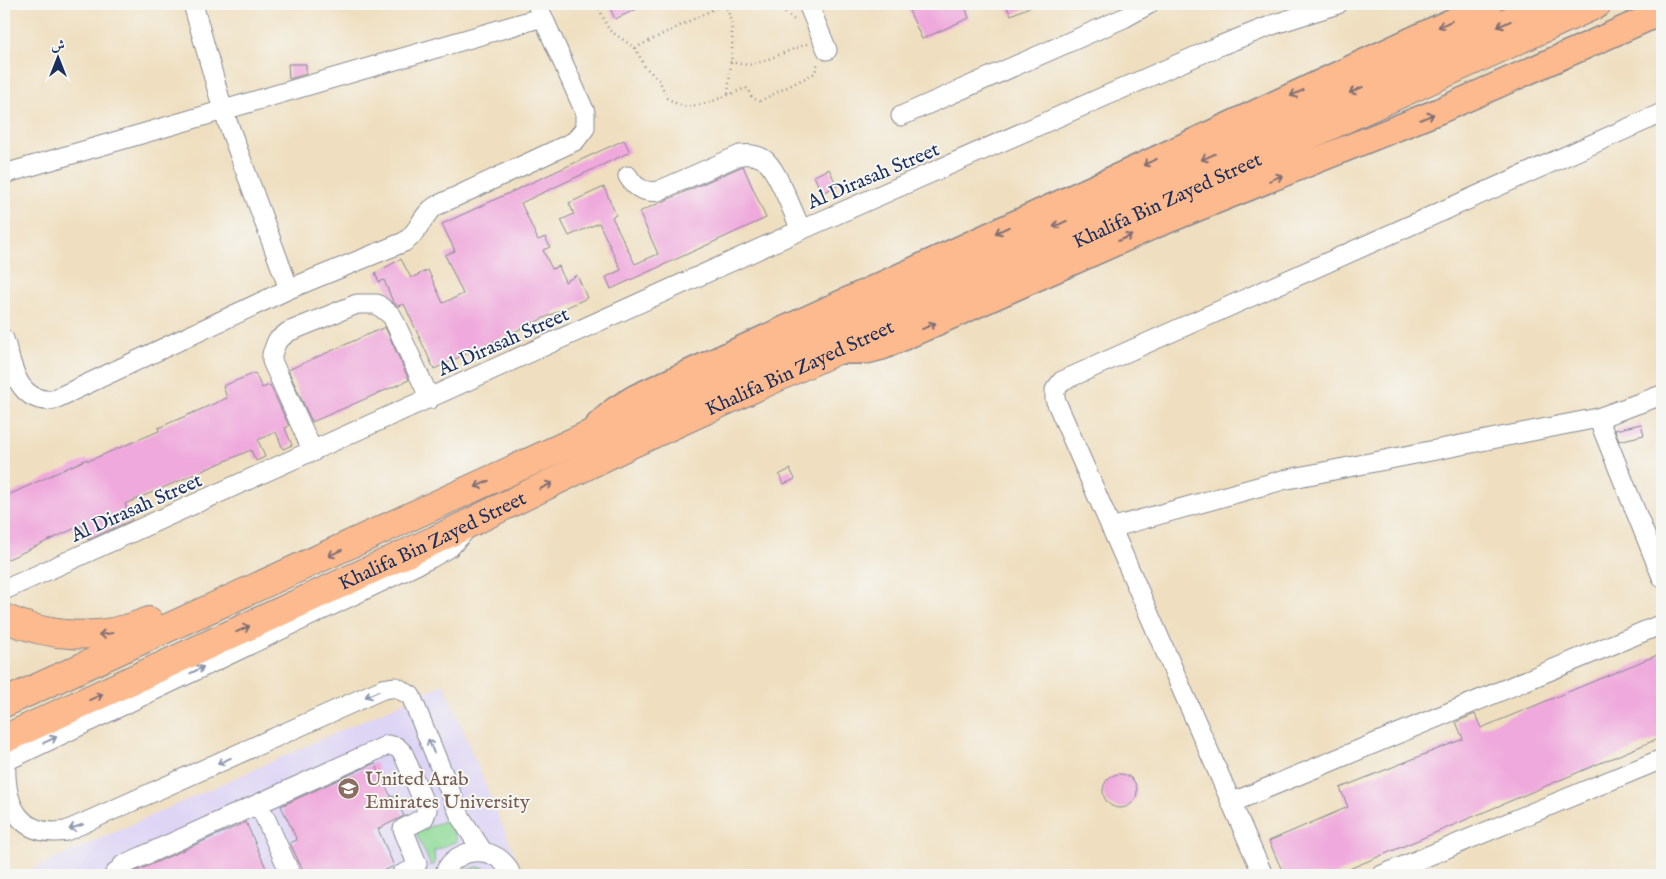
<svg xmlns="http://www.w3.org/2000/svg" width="1666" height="879" font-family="'IM FELL English',Amiri,serif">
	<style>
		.built { fill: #ded5f5 }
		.green { fill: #8fda96; stroke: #55847a }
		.building { fill: #efa9dc }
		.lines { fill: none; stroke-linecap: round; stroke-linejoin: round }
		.minor-casing { stroke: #85878f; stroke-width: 21 }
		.major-casing { stroke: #85878f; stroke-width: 28 }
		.highway-casing { stroke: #85878f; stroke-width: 30 }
		.path { stroke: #85878f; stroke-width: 2.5; stroke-dasharray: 1 4; stroke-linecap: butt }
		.minor { stroke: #fff; stroke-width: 19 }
		.major { stroke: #fcba8e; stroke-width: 25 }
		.highway { stroke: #fcba8e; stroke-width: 28 }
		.oneway { stroke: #806e74 }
		.oneway2 { stroke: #8d97ae }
		.labels { text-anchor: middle; stroke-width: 4; stroke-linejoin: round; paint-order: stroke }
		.street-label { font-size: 20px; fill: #1b2f5e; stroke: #f6f6f2 }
		.education-label { font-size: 20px; fill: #785e54; stroke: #f6f6f2; text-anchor: start }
	</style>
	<rect width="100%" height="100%" fill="#f6f6f2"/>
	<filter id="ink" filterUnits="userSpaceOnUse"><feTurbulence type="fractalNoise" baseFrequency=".02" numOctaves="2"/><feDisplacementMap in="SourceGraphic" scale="10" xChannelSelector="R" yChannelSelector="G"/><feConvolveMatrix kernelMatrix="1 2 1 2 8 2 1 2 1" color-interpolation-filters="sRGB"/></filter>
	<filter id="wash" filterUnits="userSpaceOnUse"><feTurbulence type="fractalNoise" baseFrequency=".0096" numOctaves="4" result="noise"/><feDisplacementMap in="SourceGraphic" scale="20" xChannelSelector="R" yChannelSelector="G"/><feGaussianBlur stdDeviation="1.12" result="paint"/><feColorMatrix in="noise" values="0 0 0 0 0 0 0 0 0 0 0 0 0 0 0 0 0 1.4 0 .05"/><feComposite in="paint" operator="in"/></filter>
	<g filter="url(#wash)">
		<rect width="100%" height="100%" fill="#efdfc0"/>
		<path class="built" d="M 444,684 L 523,875 L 19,875 L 406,701 Z"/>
		<path class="green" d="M 448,819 L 457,841 L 434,851 L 435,864 L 431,866 L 416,833 Z
			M 478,867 L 484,868 L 493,875 L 461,875 L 466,870 Z"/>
		<g id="blocks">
			<path class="building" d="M 608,4 L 648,4 L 615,19 Z
				M 906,4 L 964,4 L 969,18 L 922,39 Z
				M 1005,4 L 1036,4 L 1011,15 Z
				M 288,64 L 306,64 L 306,74 L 289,79 Z
				M 624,140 L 630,152 L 521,203 L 538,240 L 545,237 L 550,247 L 543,250 L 552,269 L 559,266 L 565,282 L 577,275 L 587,298 L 434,369 L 404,304 L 398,306 L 393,302 L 384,280 L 379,282 L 375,273 L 401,259 L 411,278 L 428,270 L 443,303 L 463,294 L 445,255 L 455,251 L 442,224 Z
				M 743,166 L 766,218 L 611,289 L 606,277 L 621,270 L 599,223 L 569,236 L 561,220 L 574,214 L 569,203 L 604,187 L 616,215 L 612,217 L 635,264 L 658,254 L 639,212 Z
				M 829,169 L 837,186 L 822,193 L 814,176 Z
				M 385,327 L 409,380 L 312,422 L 288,370 Z
				M 255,373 L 262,388 L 270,385 L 289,426 L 285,428 L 292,445 L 283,449 L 276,432 L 258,440 L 265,457 L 256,461 L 251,450 L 125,504 L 132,520 L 88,540 L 82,525 L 4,561 L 4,497 L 87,459 L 88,461 L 159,431 L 158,428 L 227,398 L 223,386 Z
				M 1641,424 L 1644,435 L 1619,441 L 1615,430 Z
				M 790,469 L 795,479 L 784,484 L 779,475 Z
				M 1662,653 L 1662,737 L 1335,875 L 1284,875 L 1269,841 L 1348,807 L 1340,788 L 1463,739 L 1456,722 L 1475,714 L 1481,728 Z
				M 375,763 L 391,797 L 394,796 L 404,816 L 378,829 L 394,866 L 375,875 L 305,875 L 290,843 L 297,840 L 281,806 Z
				M1103 791a17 17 0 1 1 34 0a17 17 0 1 1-34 0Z
				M 246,822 L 269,875 L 129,875 L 130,874 Z"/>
		</g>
	</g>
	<g filter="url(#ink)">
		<use href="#blocks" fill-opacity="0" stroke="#85878f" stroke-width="1"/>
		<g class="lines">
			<defs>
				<path id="minor" d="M 193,4 L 223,110 L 289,289
					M 808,4 L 827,50
					M 901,116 L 1124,18 L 1149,4
					M 4,174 L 543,17
					M 628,176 C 635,188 644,193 658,191 L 740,155 C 749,154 758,154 766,161 C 778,172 794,214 801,230
					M 4,339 C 13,367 17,403 53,400 L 289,289 L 404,242 C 419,233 421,215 436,206 L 575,141 L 585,128 L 585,112 L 537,4
					M 1598,418 L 1662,577
					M 313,452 L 272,361 L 272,354 L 277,341 L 288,332 L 357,304 L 377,304 L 392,316 L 430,399
					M 1111,528 L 1283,480 L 1598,418 L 1662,395
					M 4,590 L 801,230 L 1219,46 L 1275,24 L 1338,4
					M 6,761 C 4,803 18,838 66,831 L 383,689 L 396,687 L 411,696 L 461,818 L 483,852
					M 4,762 L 431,558 L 450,547 L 464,532
					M 1231,803 L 1662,624
					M 259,804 L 291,875
					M 114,875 L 123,865 L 388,745 L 397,747 L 403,753 L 427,810 L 424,818 L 403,829 L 417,864 L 412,870 L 401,875
					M 444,875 C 455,844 500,844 511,875
					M 1263,875 L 1055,399 L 1055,390 L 1062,381 L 1662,113
					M 1382,875 L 1662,759"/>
				<path id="major" d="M 838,351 L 866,351 L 882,347 L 1151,227 L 1439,111 L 1662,12
					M 599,424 L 615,410 L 636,397 L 1154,160 L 1489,4"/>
				<g id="highway">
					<path d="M 4,618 C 51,638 101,641 149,621"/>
					<path d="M 4,703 L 656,404 L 1548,4"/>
					<path id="s1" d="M 4,739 L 435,540 L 631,444 L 1597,4"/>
				</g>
			</defs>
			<use href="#minor" class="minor-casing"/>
			<use href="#major" class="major-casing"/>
			<use href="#highway" class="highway-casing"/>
			<path class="path" d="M 597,4 L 609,30 L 635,48 L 645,67 L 659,80 L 667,98 L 677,104 L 687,107 L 708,103 L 746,88 L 749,90 L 752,98 L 760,101 L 815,73 L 818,62
				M 725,4 C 738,31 730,65 728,95
				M 773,4 L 797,22
				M 635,48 L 724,4
				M 730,62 L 748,65 L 761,62 L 809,43"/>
			<use href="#minor" class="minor"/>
			<use href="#major" class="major"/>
			<use href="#highway" class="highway"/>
		</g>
		<defs><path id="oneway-shaft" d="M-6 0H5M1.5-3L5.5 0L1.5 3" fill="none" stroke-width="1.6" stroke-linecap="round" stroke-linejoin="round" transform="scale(1.25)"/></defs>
		<g class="oneway">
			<use href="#oneway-shaft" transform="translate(1445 24) rotate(155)"/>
			<use href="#oneway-shaft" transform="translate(1504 24) rotate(156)"/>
			<use href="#oneway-shaft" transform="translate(1356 90) rotate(156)"/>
			<use href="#oneway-shaft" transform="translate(1297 93) rotate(155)"/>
			<use href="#oneway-shaft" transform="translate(1427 117) rotate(-23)"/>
			<use href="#oneway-shaft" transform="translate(1208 157) rotate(156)"/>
			<use href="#oneway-shaft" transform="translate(1150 162) rotate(155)"/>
			<use href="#oneway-shaft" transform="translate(1276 178) rotate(-22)"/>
			<use href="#oneway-shaft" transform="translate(1060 224) rotate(156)"/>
			<use href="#oneway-shaft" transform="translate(1002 230) rotate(155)"/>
			<use href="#oneway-shaft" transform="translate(1125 238) rotate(-23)"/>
			<use href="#oneway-shaft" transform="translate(929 326) rotate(-24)"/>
			<use href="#oneway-shaft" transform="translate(482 484) rotate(155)"/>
			<use href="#oneway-shaft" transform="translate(546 486) rotate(-26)"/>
			<use href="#oneway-shaft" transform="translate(335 553) rotate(155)"/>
			<use href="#oneway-shaft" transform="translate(243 629) rotate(-25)"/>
			<use href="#oneway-shaft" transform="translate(106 634) rotate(172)"/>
			<use href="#oneway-shaft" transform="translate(96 697) rotate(-24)"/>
		</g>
		<g class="oneway2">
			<use href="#oneway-shaft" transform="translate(197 670) rotate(-26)"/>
			<use href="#oneway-shaft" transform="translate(372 694) rotate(156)"/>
			<use href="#oneway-shaft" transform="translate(50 740) rotate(-25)"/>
			<use href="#oneway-shaft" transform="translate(431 746) rotate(-112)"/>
			<use href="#oneway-shaft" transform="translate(224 761) rotate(156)"/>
			<use href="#oneway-shaft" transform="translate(76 827) rotate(161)"/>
		</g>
	</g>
	<defs>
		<symbol id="university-disc" viewBox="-11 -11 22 22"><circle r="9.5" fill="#8d6e63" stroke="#f6f6f2"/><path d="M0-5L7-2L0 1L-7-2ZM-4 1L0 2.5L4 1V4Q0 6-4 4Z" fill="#fff"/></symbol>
	</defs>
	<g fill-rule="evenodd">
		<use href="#university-disc" x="336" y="776" width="25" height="25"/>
	</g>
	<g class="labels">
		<g class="street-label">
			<text transform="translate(873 175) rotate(-23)" y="7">Al Dirasah Street</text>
			<text dy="7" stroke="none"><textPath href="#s1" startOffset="1282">Khalifa Bin Zayed Street</textPath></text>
			<text transform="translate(503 341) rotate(-24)" y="7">Al Dirasah Street</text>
			<text dy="7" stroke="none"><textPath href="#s1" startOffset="878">Khalifa Bin Zayed Street</textPath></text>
			<text transform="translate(136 507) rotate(-24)" y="7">Al Dirasah Street</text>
			<text dy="7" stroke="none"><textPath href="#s1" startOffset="472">Khalifa Bin Zayed Street</textPath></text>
		</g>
		<g class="education-label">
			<text x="365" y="785">United Arab<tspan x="365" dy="23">Emirates University</tspan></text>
		</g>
	</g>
	<rect width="1666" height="879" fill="none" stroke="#f6f6f2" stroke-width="20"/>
	<g transform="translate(58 58)" stroke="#f6f6f2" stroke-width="4" paint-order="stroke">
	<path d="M0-4L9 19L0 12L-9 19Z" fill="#1b2f5e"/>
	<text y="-8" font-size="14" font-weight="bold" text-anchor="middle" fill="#1b2f5e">ش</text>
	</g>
</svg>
